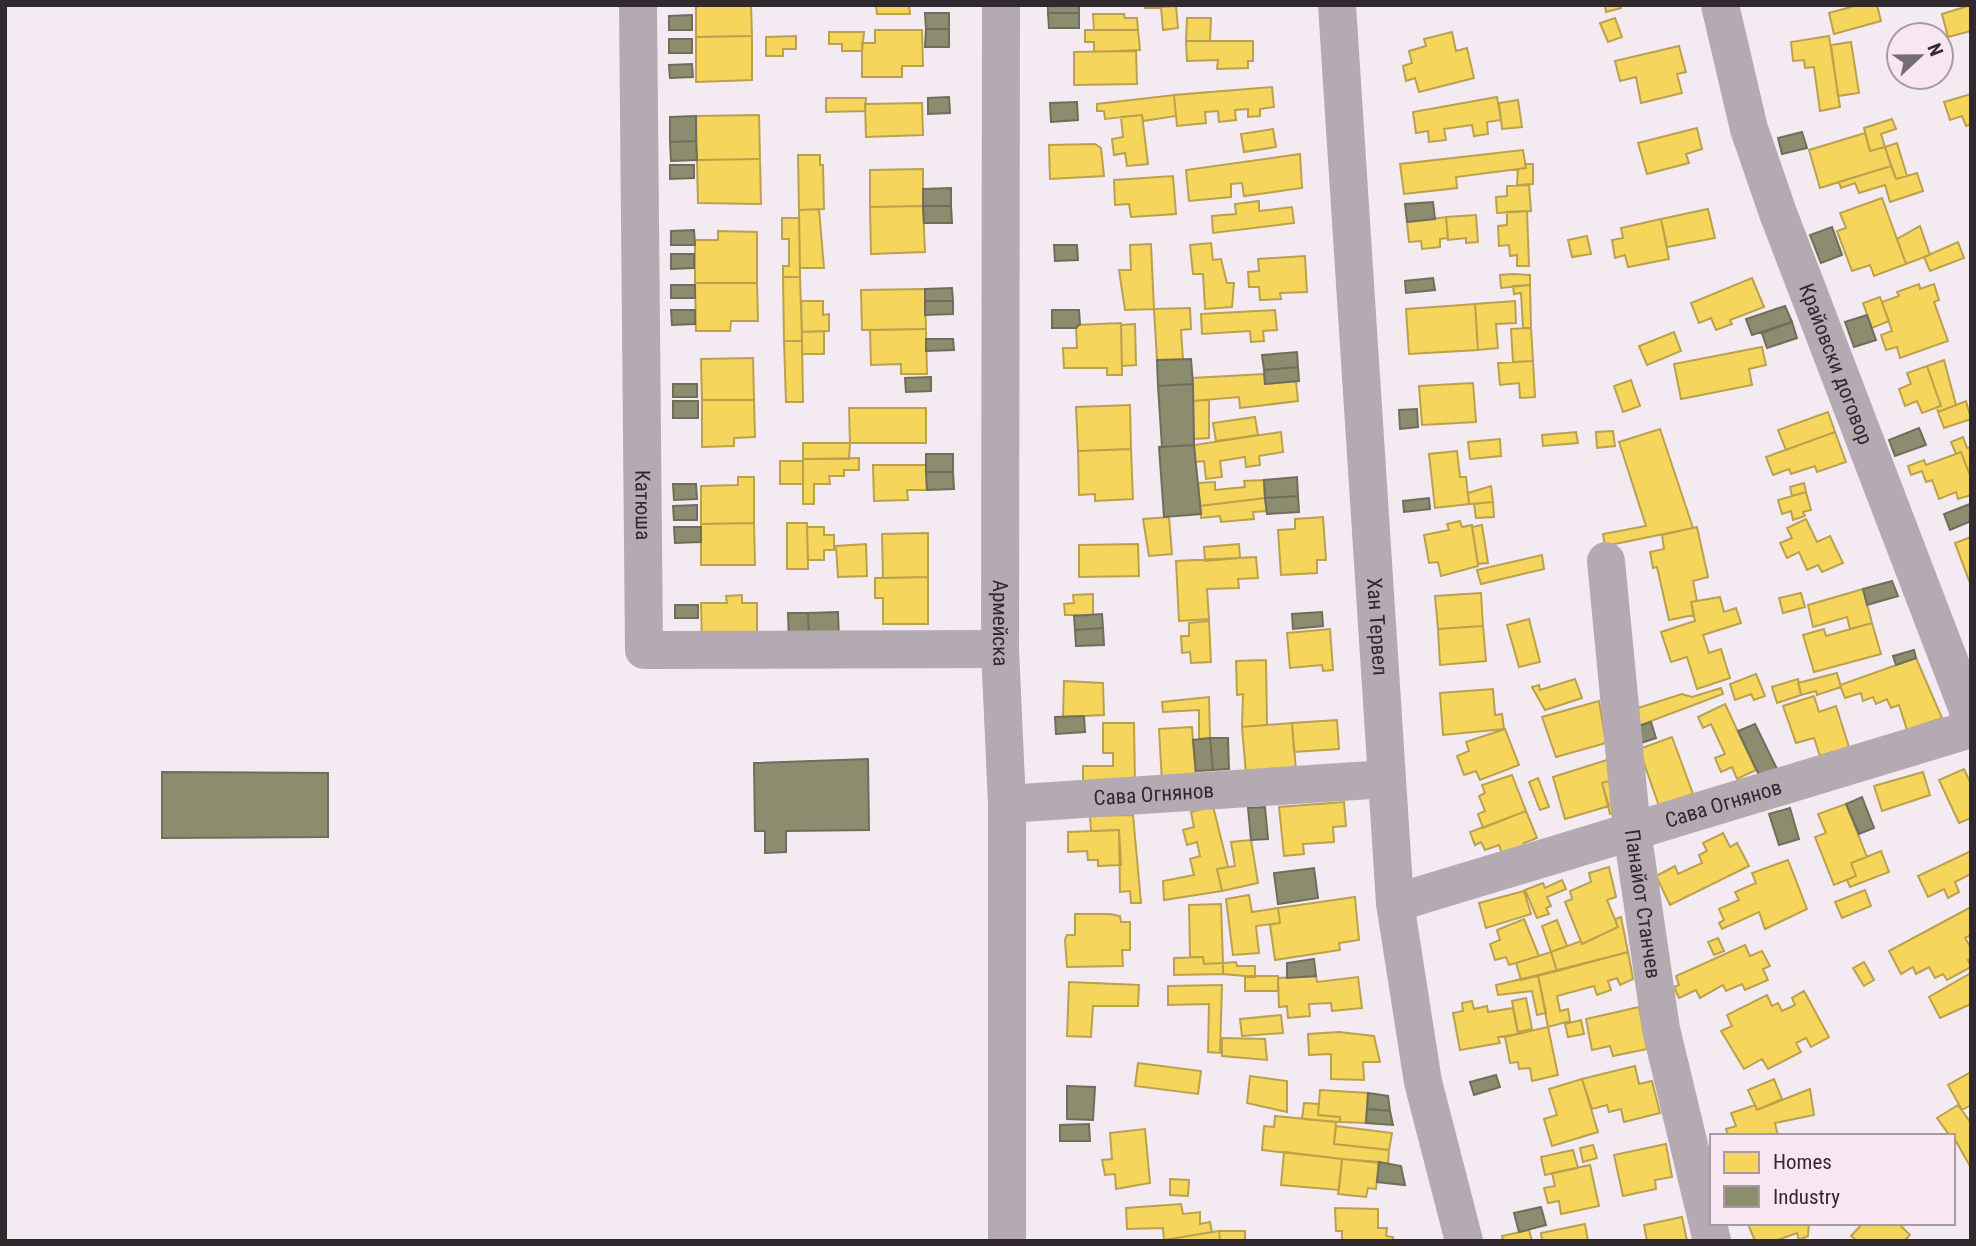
<svg xmlns="http://www.w3.org/2000/svg" width="1976" height="1246" font-family="'Roboto Condensed',sans-serif">
	<style>
		.homes { fill: #f6d55c; stroke: #bba14e; stroke-width: 2 }
		.industry { fill: #8c8c6e; stroke: #706e5b; stroke-width: 2 }
		.lines { fill: none; stroke-linecap: round; stroke-linejoin: round }
		.minor { stroke: #b5aab2; stroke-width: 38 }
		.labels { text-anchor: middle; stroke-width: 7; stroke-linejoin: round; paint-order: stroke }
		.street-label { font-size: 21px; fill: #30292e; stroke: #f8e6f2 }
	</style>
	<rect width="100%" height="100%" fill="#f4eaf1"/>
	<path class="homes" d="M 696,5 L 751,5 L 752,36 L 696,37 Z
		M 876,5 L 909,5 L 910,14 L 877,14 Z
		M 1145,5 L 1176,5 L 1176,6 L 1145,8 Z
		M 1605,5 L 1620,5 L 1621,8 L 1606,12 Z
		M 1858,5 L 1877,5 L 1881,21 L 1834,34 L 1829,13 Z
		M 1971,5 L 1971,31 L 1948,37 L 1942,14 Z
		M 1176,6 L 1178,28 L 1163,30 L 1161,7 Z
		M 1093,14 L 1124,14 L 1125,18 L 1137,18 L 1138,30 L 1094,30 Z
		M 1187,18 L 1211,18 L 1210,41 L 1186,41 Z
		M 1615,18 L 1622,37 L 1608,42 L 1600,23 Z
		M 875,30 L 922,30 L 923,66 L 902,66 L 902,77 L 862,77 L 862,43 L 875,43 Z
		M 1085,30 L 1138,30 L 1140,50 L 1094,52 L 1094,42 L 1085,42 Z
		M 829,32 L 864,32 L 862,51 L 842,51 L 842,44 L 829,44 Z
		M 1452,32 L 1456,51 L 1467,48 L 1474,78 L 1419,92 L 1415,78 L 1406,81 L 1403,66 L 1412,63 L 1409,51 L 1426,46 L 1424,39 Z
		M 752,36 L 752,80 L 696,82 L 696,37 Z
		M 796,36 L 796,49 L 783,49 L 783,56 L 766,56 L 766,37 Z
		M 1829,36 L 1840,107 L 1820,111 L 1814,67 L 1805,68 L 1804,60 L 1793,61 L 1791,42 Z
		M 1186,41 L 1253,41 L 1253,61 L 1248,61 L 1248,68 L 1217,69 L 1218,60 L 1187,61 Z
		M 1851,42 L 1859,93 L 1838,96 L 1831,45 Z
		M 1679,46 L 1686,72 L 1677,74 L 1682,93 L 1641,103 L 1636,77 L 1620,81 L 1615,61 Z
		M 1136,51 L 1137,84 L 1074,85 L 1074,52 Z
		M 1272,87 L 1274,107 L 1260,109 L 1260,116 L 1248,117 L 1248,109 L 1235,110 L 1236,120 L 1219,122 L 1218,111 L 1205,112 L 1206,123 L 1177,126 L 1174,95 Z
		M 1971,94 L 1971,124 L 1966,126 L 1962,116 L 1950,120 L 1944,102 Z
		M 1174,95 L 1176,116 L 1143,121 L 1142,115 L 1105,119 L 1104,111 L 1097,111 L 1097,104 Z
		M 1497,97 L 1501,120 L 1487,122 L 1488,134 L 1474,136 L 1472,125 L 1444,129 L 1446,140 L 1429,142 L 1428,131 L 1416,133 L 1413,112 Z
		M 826,98 L 866,98 L 865,111 L 826,112 Z
		M 1518,100 L 1522,127 L 1502,129 L 1499,103 Z
		M 922,103 L 923,135 L 866,137 L 865,104 Z
		M 759,115 L 760,159 L 697,160 L 696,116 Z
		M 1142,115 L 1148,164 L 1127,166 L 1125,153 L 1114,155 L 1112,139 L 1123,137 L 1121,117 Z
		M 1892,119 L 1896,129 L 1881,134 L 1885,147 L 1870,151 L 1864,128 Z
		M 1697,128 L 1702,149 L 1686,154 L 1689,163 L 1647,174 L 1638,143 Z
		M 1273,129 L 1276,147 L 1244,152 L 1241,134 Z
		M 1865,133 L 1870,151 L 1885,147 L 1891,166 L 1820,188 L 1809,150 Z
		M 1897,143 L 1907,176 L 1896,179 L 1885,147 Z
		M 1095,144 L 1101,148 L 1104,176 L 1050,179 L 1049,145 Z
		M 1523,150 L 1526,168 L 1456,177 L 1457,188 L 1404,194 L 1400,164 Z
		M 1300,154 L 1302,188 L 1244,196 L 1242,183 L 1231,184 L 1231,197 L 1189,201 L 1186,170 Z
		M 798,155 L 820,155 L 820,165 L 823,165 L 824,209 L 799,210 Z
		M 760,159 L 761,204 L 698,203 L 697,160 Z
		M 1525,164 L 1533,164 L 1533,184 L 1517,185 L 1518,169 L 1526,168 Z
		M 1891,166 L 1896,179 L 1917,173 L 1923,191 L 1890,202 L 1885,185 L 1859,193 L 1855,183 L 1841,188 L 1839,182 Z
		M 923,169 L 923,206 L 870,207 L 870,170 Z
		M 1173,176 L 1176,214 L 1131,217 L 1129,204 L 1115,205 L 1114,180 Z
		M 1529,185 L 1531,211 L 1497,213 L 1496,197 L 1507,196 L 1507,186 Z
		M 1882,198 L 1906,264 L 1874,276 L 1870,265 L 1852,271 L 1837,231 L 1846,228 L 1840,213 Z
		M 1259,201 L 1259,211 L 1292,207 L 1294,223 L 1213,233 L 1212,216 L 1236,214 L 1235,204 Z
		M 923,206 L 925,252 L 871,254 L 870,207 Z
		M 819,209 L 824,268 L 800,268 L 799,210 Z
		M 1708,209 L 1715,238 L 1667,247 L 1661,219 Z
		M 1527,211 L 1529,266 L 1517,266 L 1517,255 L 1510,256 L 1509,245 L 1499,246 L 1498,226 L 1507,225 L 1507,212 Z
		M 1476,215 L 1478,242 L 1466,243 L 1466,238 L 1448,240 L 1446,217 Z
		M 1446,217 L 1448,238 L 1440,239 L 1440,247 L 1422,249 L 1421,241 L 1409,242 L 1407,222 Z
		M 782,218 L 799,218 L 800,277 L 783,277 L 783,266 L 789,266 L 789,239 L 782,239 Z
		M 1661,219 L 1669,259 L 1628,267 L 1625,255 L 1615,258 L 1612,240 L 1623,238 L 1621,228 Z
		M 1920,226 L 1930,255 L 1906,264 L 1897,239 Z
		M 718,231 L 757,232 L 757,283 L 695,283 L 695,240 L 718,240 Z
		M 1587,236 L 1591,254 L 1572,257 L 1568,240 Z
		M 1958,242 L 1964,258 L 1930,271 L 1924,257 Z
		M 1211,243 L 1213,260 L 1221,259 L 1227,283 L 1234,283 L 1232,307 L 1205,309 L 1203,274 L 1193,274 L 1190,245 Z
		M 1151,244 L 1154,309 L 1125,310 L 1119,270 L 1131,270 L 1130,245 Z
		M 1305,256 L 1307,292 L 1280,293 L 1281,299 L 1260,300 L 1259,287 L 1249,287 L 1248,272 L 1259,271 L 1258,259 Z
		M 1513,274 L 1530,275 L 1530,285 L 1501,288 L 1500,275 Z
		M 783,277 L 800,277 L 802,341 L 784,341 Z
		M 1752,278 L 1764,307 L 1730,320 L 1732,324 L 1716,330 L 1711,318 L 1699,323 L 1691,303 Z
		M 695,283 L 757,283 L 758,321 L 731,321 L 730,331 L 696,331 Z
		M 1919,284 L 1920,289 L 1934,284 L 1939,300 L 1934,302 L 1948,341 L 1900,358 L 1897,347 L 1886,350 L 1881,335 L 1892,331 L 1882,302 L 1899,296 L 1897,292 Z
		M 1530,285 L 1531,328 L 1523,328 L 1521,293 L 1514,294 L 1513,286 Z
		M 925,289 L 926,329 L 862,330 L 861,290 Z
		M 1880,297 L 1889,321 L 1872,328 L 1863,303 Z
		M 801,301 L 823,301 L 823,315 L 829,314 L 829,331 L 802,332 Z
		M 1515,301 L 1516,323 L 1496,324 L 1498,348 L 1478,350 L 1475,304 Z
		M 1475,304 L 1478,350 L 1409,354 L 1406,309 Z
		M 1190,308 L 1191,329 L 1181,330 L 1183,360 L 1157,360 L 1154,309 Z
		M 1275,310 L 1277,330 L 1263,331 L 1264,341 L 1251,342 L 1250,331 L 1202,334 L 1201,314 Z
		M 1121,323 L 1122,375 L 1107,375 L 1107,368 L 1064,368 L 1063,348 L 1077,348 L 1076,325 Z
		M 1135,324 L 1136,365 L 1122,366 L 1121,325 Z
		M 1531,328 L 1533,361 L 1513,362 L 1511,329 Z
		M 926,329 L 927,374 L 901,374 L 901,364 L 871,365 L 870,330 Z
		M 824,331 L 824,354 L 802,354 L 802,332 Z
		M 1674,332 L 1681,351 L 1647,365 L 1639,346 Z
		M 784,341 L 802,341 L 803,402 L 786,402 Z
		M 1762,347 L 1766,365 L 1749,369 L 1752,385 L 1681,399 L 1674,364 Z
		M 753,358 L 754,400 L 702,400 L 701,359 Z
		M 1944,360 L 1956,405 L 1938,412 L 1937,407 L 1941,406 L 1927,366 Z
		M 1533,361 L 1535,397 L 1520,398 L 1519,383 L 1500,385 L 1498,363 Z
		M 1927,366 L 1941,406 L 1922,413 L 1917,401 L 1905,406 L 1899,389 L 1911,384 L 1907,373 Z
		M 1264,374 L 1265,384 L 1296,381 L 1298,401 L 1240,408 L 1239,397 L 1192,401 L 1192,378 Z
		M 1631,380 L 1640,406 L 1623,412 L 1614,386 Z
		M 1473,383 L 1476,422 L 1422,425 L 1419,386 Z
		M 702,400 L 754,400 L 755,437 L 734,438 L 734,446 L 702,447 Z
		M 1209,400 L 1209,438 L 1194,439 L 1192,401 Z
		M 1966,401 L 1971,419 L 1944,428 L 1938,412 Z
		M 1130,405 L 1131,449 L 1078,451 L 1076,407 Z
		M 849,408 L 926,408 L 926,443 L 850,443 Z
		M 1828,412 L 1835,432 L 1786,450 L 1778,430 Z
		M 1255,417 L 1258,435 L 1216,441 L 1213,423 Z
		M 1660,429 L 1693,528 L 1605,546 L 1603,534 L 1646,526 L 1619,442 Z
		M 1613,431 L 1615,446 L 1597,448 L 1596,432 Z
		M 1281,432 L 1283,452 L 1259,456 L 1260,465 L 1246,467 L 1245,457 L 1220,461 L 1222,477 L 1206,479 L 1204,461 L 1195,462 L 1194,445 Z
		M 1576,432 L 1578,443 L 1543,446 L 1542,435 Z
		M 1835,432 L 1846,462 L 1817,472 L 1815,466 L 1791,474 L 1789,469 L 1773,475 L 1766,457 Z
		M 1963,437 L 1967,448 L 1971,447 L 1971,478 L 1961,452 L 1956,454 L 1951,442 Z
		M 1500,439 L 1501,456 L 1470,459 L 1468,442 Z
		M 803,443 L 850,443 L 849,459 L 803,459 Z
		M 1131,449 L 1133,499 L 1095,501 L 1095,494 L 1079,495 L 1078,451 Z
		M 1457,451 L 1460,477 L 1466,477 L 1469,504 L 1435,508 L 1429,454 Z
		M 1961,452 L 1971,478 L 1971,495 L 1958,499 L 1956,492 L 1939,499 L 1932,480 L 1926,482 L 1922,471 L 1911,475 L 1908,466 L 1924,460 L 1926,465 Z
		M 859,458 L 859,470 L 844,470 L 844,476 L 829,476 L 830,484 L 814,484 L 814,504 L 803,504 L 803,459 Z
		M 780,461 L 803,461 L 803,484 L 780,484 Z
		M 873,465 L 926,465 L 927,490 L 907,490 L 908,500 L 874,501 Z
		M 738,477 L 754,477 L 754,523 L 701,524 L 701,486 L 738,485 Z
		M 1264,480 L 1265,498 L 1200,506 L 1198,483 L 1215,482 L 1215,490 L 1245,487 L 1244,481 Z
		M 1804,483 L 1806,492 L 1792,496 L 1790,487 Z
		M 1491,486 L 1493,502 L 1469,504 L 1468,493 Z
		M 1806,492 L 1811,510 L 1803,512 L 1805,516 L 1793,520 L 1791,511 L 1782,514 L 1778,500 Z
		M 1265,498 L 1267,511 L 1253,512 L 1254,519 L 1221,522 L 1220,516 L 1201,518 L 1200,506 Z
		M 1493,502 L 1494,517 L 1476,518 L 1474,504 Z
		M 1169,517 L 1172,554 L 1149,556 L 1143,519 Z
		M 1323,517 L 1326,560 L 1317,560 L 1317,573 L 1281,575 L 1278,530 L 1295,529 L 1295,519 Z
		M 1806,519 L 1817,542 L 1830,536 L 1843,563 L 1822,572 L 1818,565 L 1807,570 L 1799,552 L 1787,558 L 1780,543 L 1792,538 L 1787,528 Z
		M 1460,521 L 1462,527 L 1472,525 L 1478,566 L 1441,576 L 1438,562 L 1429,563 L 1424,535 L 1449,530 L 1447,524 Z
		M 754,523 L 755,565 L 701,565 L 701,524 Z
		M 787,523 L 807,523 L 808,569 L 787,569 Z
		M 1482,525 L 1488,563 L 1478,564 L 1472,527 Z
		M 807,527 L 824,527 L 824,535 L 834,535 L 834,550 L 824,550 L 824,560 L 808,560 Z
		M 1697,527 L 1708,577 L 1693,581 L 1697,601 L 1691,602 L 1694,615 L 1669,620 L 1657,567 L 1653,568 L 1650,552 L 1664,549 L 1662,535 Z
		M 928,533 L 928,577 L 883,578 L 882,534 Z
		M 1971,537 L 1971,583 L 1970,583 L 1955,543 Z
		M 866,544 L 867,576 L 838,577 L 836,546 Z
		M 1138,544 L 1139,576 L 1079,577 L 1079,545 Z
		M 1239,544 L 1240,558 L 1205,561 L 1204,547 Z
		M 1542,555 L 1544,569 L 1481,584 L 1477,570 Z
		M 1256,557 L 1258,578 L 1238,579 L 1239,588 L 1207,589 L 1209,619 L 1179,621 L 1176,561 Z
		M 928,577 L 928,624 L 883,624 L 883,598 L 875,598 L 875,578 Z
		M 1863,589 L 1872,623 L 1850,629 L 1847,617 L 1813,627 L 1808,605 Z
		M 1481,593 L 1483,626 L 1438,629 L 1435,596 Z
		M 1801,593 L 1805,607 L 1783,613 L 1779,598 Z
		M 1093,594 L 1093,615 L 1065,615 L 1064,604 L 1074,603 L 1073,595 Z
		M 742,595 L 742,603 L 757,603 L 757,642 L 702,642 L 701,603 L 727,603 L 726,596 Z
		M 1720,597 L 1724,612 L 1736,608 L 1741,623 L 1703,635 L 1709,653 L 1721,649 L 1730,678 L 1697,689 L 1687,657 L 1671,662 L 1661,632 L 1695,621 L 1691,602 Z
		M 1529,619 L 1540,662 L 1519,667 L 1507,625 Z
		M 1209,621 L 1211,662 L 1191,663 L 1190,652 L 1182,653 L 1181,636 L 1189,636 L 1189,623 Z
		M 1872,623 L 1881,654 L 1814,672 L 1803,635 L 1824,629 L 1826,636 Z
		M 1483,626 L 1486,661 L 1440,665 L 1438,629 Z
		M 1330,629 L 1333,670 L 1323,671 L 1322,665 L 1290,668 L 1287,633 Z
		M 1916,658 L 1942,718 L 1907,730 L 1899,705 L 1891,708 L 1887,699 L 1876,704 L 1873,697 L 1863,701 L 1861,693 L 1845,698 L 1840,685 Z
		M 1266,660 L 1267,725 L 1242,727 L 1243,694 L 1237,695 L 1236,661 Z
		M 1837,673 L 1841,687 L 1817,695 L 1816,691 L 1801,695 L 1798,683 Z
		M 1756,674 L 1765,696 L 1754,700 L 1751,694 L 1735,700 L 1730,684 Z
		M 1575,679 L 1582,698 L 1545,710 L 1532,687 L 1539,685 L 1540,690 Z
		M 1798,679 L 1801,695 L 1777,703 L 1772,687 Z
		M 1064,681 L 1103,683 L 1104,715 L 1063,717 Z
		M 1721,688 L 1723,694 L 1638,726 L 1632,710 L 1682,694 L 1692,697 Z
		M 1493,689 L 1495,715 L 1502,714 L 1504,729 L 1443,735 L 1440,693 Z
		M 1814,696 L 1819,712 L 1836,706 L 1849,747 L 1820,756 L 1814,738 L 1796,743 L 1783,706 Z
		M 1209,697 L 1210,738 L 1199,739 L 1199,710 L 1163,712 L 1162,702 Z
		M 1599,701 L 1606,743 L 1556,757 L 1542,717 Z
		M 1725,704 L 1756,770 L 1737,779 L 1732,767 L 1721,772 L 1715,758 L 1725,754 L 1711,724 L 1703,728 L 1698,717 Z
		M 1337,720 L 1339,749 L 1294,752 L 1292,723 Z
		M 1103,723 L 1134,723 L 1135,785 L 1083,786 L 1083,766 L 1113,766 L 1113,753 L 1103,753 Z
		M 1292,723 L 1296,770 L 1246,774 L 1242,727 Z
		M 1192,727 L 1196,781 L 1162,782 L 1159,729 Z
		M 1505,729 L 1519,765 L 1480,780 L 1476,771 L 1464,775 L 1457,756 L 1469,751 L 1466,742 Z
		M 1672,737 L 1693,794 L 1659,806 L 1639,749 Z
		M 1610,759 L 1616,779 L 1602,783 L 1609,806 L 1565,819 L 1553,777 Z
		M 1964,769 L 1971,784 L 1971,818 L 1959,823 L 1939,780 Z
		M 1923,772 L 1930,795 L 1882,811 L 1874,786 Z
		M 1512,775 L 1526,811 L 1483,828 L 1478,814 L 1485,811 L 1479,796 L 1485,793 L 1482,785 Z
		M 1538,778 L 1549,807 L 1540,810 L 1529,782 Z
		M 1616,779 L 1624,809 L 1610,814 L 1602,783 Z
		M 1344,802 L 1346,826 L 1333,827 L 1334,842 L 1303,844 L 1304,854 L 1284,856 L 1279,807 Z
		M 1846,804 L 1867,857 L 1851,863 L 1856,876 L 1834,885 L 1815,837 L 1826,833 L 1818,814 Z
		M 1213,806 L 1228,867 L 1217,869 L 1222,891 L 1164,900 L 1163,881 L 1194,875 L 1190,859 L 1200,856 L 1197,842 L 1187,845 L 1183,830 L 1194,827 L 1191,812 Z
		M 1526,811 L 1537,838 L 1524,843 L 1526,847 L 1503,856 L 1499,845 L 1485,850 L 1481,842 L 1475,845 L 1470,832 Z
		M 1133,815 L 1141,903 L 1131,903 L 1130,891 L 1120,892 L 1119,830 L 1091,831 L 1090,816 Z
		M 1119,830 L 1121,865 L 1098,866 L 1098,860 L 1088,860 L 1087,851 L 1068,852 L 1068,832 Z
		M 1723,833 L 1730,847 L 1737,843 L 1749,866 L 1670,905 L 1656,876 L 1675,866 L 1678,874 L 1702,863 L 1699,855 L 1707,851 L 1703,843 Z
		M 1251,840 L 1258,883 L 1222,891 L 1217,869 L 1235,866 L 1231,842 Z
		M 1881,851 L 1889,872 L 1850,887 L 1847,880 L 1856,876 L 1851,863 Z
		M 1971,851 L 1971,874 L 1955,882 L 1959,892 L 1948,898 L 1944,889 L 1928,897 L 1918,876 Z
		M 1788,860 L 1807,909 L 1765,929 L 1759,912 L 1722,929 L 1719,923 L 1724,920 L 1719,909 L 1739,900 L 1735,892 L 1756,883 L 1752,873 Z
		M 1609,867 L 1616,897 L 1607,900 L 1618,927 L 1582,944 L 1565,902 L 1572,899 L 1570,891 L 1591,882 L 1589,873 Z
		M 1562,880 L 1566,889 L 1547,897 L 1551,906 L 1546,908 L 1549,914 L 1537,918 L 1525,890 L 1543,883 L 1545,888 Z
		M 1865,890 L 1871,906 L 1842,918 L 1835,902 Z
		M 1524,891 L 1531,914 L 1486,928 L 1479,903 Z
		M 1249,895 L 1252,912 L 1278,908 L 1280,923 L 1256,926 L 1259,953 L 1233,955 L 1226,899 Z
		M 1355,897 L 1359,940 L 1339,943 L 1340,950 L 1275,960 L 1270,925 L 1280,923 L 1278,908 Z
		M 1221,904 L 1223,963 L 1204,964 L 1203,957 L 1190,957 L 1189,905 Z
		M 1971,907 L 1971,935 L 1965,938 L 1971,948 L 1971,959 L 1968,960 L 1971,967 L 1947,980 L 1943,974 L 1935,978 L 1929,967 L 1916,974 L 1913,967 L 1901,974 L 1889,951 Z
		M 1075,914 L 1110,914 L 1120,916 L 1121,922 L 1130,922 L 1130,950 L 1122,950 L 1123,966 L 1067,967 L 1065,940 L 1067,935 L 1075,935 Z
		M 1621,917 L 1628,952 L 1557,971 L 1551,952 L 1581,941 L 1582,944 L 1618,927 L 1615,919 Z
		M 1524,919 L 1539,956 L 1509,965 L 1506,957 L 1495,960 L 1490,944 L 1500,940 L 1497,930 Z
		M 1557,920 L 1567,946 L 1551,952 L 1542,926 Z
		M 1718,938 L 1724,951 L 1714,955 L 1708,942 Z
		M 1745,945 L 1750,956 L 1762,951 L 1770,966 L 1763,969 L 1768,980 L 1745,990 L 1742,984 L 1726,991 L 1723,985 L 1700,998 L 1696,990 L 1679,998 L 1674,987 L 1679,985 L 1676,976 Z
		M 1551,952 L 1557,971 L 1521,980 L 1516,963 Z
		M 1628,952 L 1633,979 L 1620,985 L 1617,978 L 1608,981 L 1611,990 L 1597,995 L 1594,986 L 1557,996 L 1560,1011 L 1568,1009 L 1570,1021 L 1548,1027 L 1538,975 Z
		M 1203,957 L 1204,964 L 1223,963 L 1223,974 L 1174,975 L 1174,958 Z
		M 1236,962 L 1237,966 L 1255,966 L 1255,977 L 1223,974 L 1223,963 Z
		M 1864,962 L 1874,980 L 1864,986 L 1853,968 Z
		M 1971,973 L 1971,1004 L 1940,1018 L 1929,997 Z
		M 1538,975 L 1546,1013 L 1537,1015 L 1532,991 L 1498,995 L 1496,985 Z
		M 1245,976 L 1278,976 L 1278,991 L 1245,991 Z
		M 1316,976 L 1317,982 L 1358,977 L 1362,1008 L 1332,1011 L 1331,1003 L 1309,1004 L 1310,1016 L 1288,1018 L 1287,1006 L 1279,1007 L 1278,978 Z
		M 1069,982 L 1139,985 L 1138,1006 L 1093,1006 L 1091,1037 L 1067,1036 Z
		M 1222,985 L 1220,1053 L 1208,1052 L 1209,1004 L 1168,1005 L 1168,986 Z
		M 1804,991 L 1829,1037 L 1811,1047 L 1806,1038 L 1796,1043 L 1801,1052 L 1768,1069 L 1762,1059 L 1744,1069 L 1721,1031 L 1732,1026 L 1727,1015 L 1767,995 L 1772,1006 L 1778,1003 L 1782,1011 L 1795,1005 L 1792,998 Z
		M 1526,998 L 1532,1029 L 1518,1032 L 1512,1001 Z
		M 1472,1001 L 1474,1009 L 1487,1006 L 1488,1012 L 1513,1008 L 1518,1034 L 1498,1037 L 1500,1043 L 1460,1050 L 1453,1013 L 1463,1011 L 1462,1003 Z
		M 1639,1007 L 1647,1049 L 1613,1056 L 1610,1046 L 1592,1050 L 1586,1019 Z
		M 1281,1015 L 1283,1033 L 1242,1036 L 1240,1019 Z
		M 1581,1020 L 1584,1034 L 1568,1037 L 1565,1024 Z
		M 1548,1027 L 1558,1075 L 1532,1081 L 1530,1068 L 1519,1069 L 1518,1062 L 1510,1063 L 1505,1037 Z
		M 1339,1032 L 1374,1036 L 1380,1062 L 1363,1062 L 1364,1080 L 1331,1079 L 1331,1054 L 1309,1055 L 1308,1034 Z
		M 1222,1038 L 1265,1039 L 1267,1060 L 1222,1056 Z
		M 1138,1063 L 1201,1071 L 1198,1094 L 1135,1086 Z
		M 1635,1066 L 1639,1084 L 1652,1081 L 1660,1113 L 1624,1122 L 1621,1109 L 1609,1112 L 1607,1105 L 1592,1109 L 1582,1079 Z
		M 1971,1072 L 1971,1105 L 1962,1110 L 1948,1085 Z
		M 1250,1076 L 1287,1081 L 1287,1112 L 1247,1103 Z
		M 1582,1079 L 1598,1132 L 1552,1146 L 1544,1119 L 1557,1115 L 1549,1089 Z
		M 1774,1079 L 1782,1099 L 1757,1110 L 1748,1090 Z
		M 1810,1089 L 1814,1115 L 1775,1123 L 1778,1136 L 1728,1136 L 1726,1129 L 1736,1126 L 1731,1113 L 1755,1105 L 1757,1110 Z
		M 1320,1090 L 1368,1093 L 1366,1123 L 1340,1122 L 1340,1117 L 1318,1115 Z
		M 1304,1103 L 1319,1104 L 1318,1115 L 1340,1117 L 1340,1122 L 1302,1119 Z
		M 1958,1105 L 1971,1123 L 1971,1168 L 1953,1136 L 1950,1136 L 1937,1118 Z
		M 1275,1116 L 1336,1122 L 1334,1144 L 1389,1150 L 1388,1164 L 1262,1150 L 1264,1126 L 1274,1127 Z
		M 1336,1126 L 1392,1133 L 1389,1150 L 1334,1144 Z
		M 1145,1129 L 1150,1183 L 1116,1189 L 1115,1174 L 1105,1175 L 1102,1160 L 1112,1159 L 1110,1133 Z
		M 1666,1144 L 1672,1177 L 1655,1180 L 1656,1189 L 1623,1196 L 1614,1155 Z
		M 1593,1145 L 1597,1158 L 1583,1162 L 1580,1148 Z
		M 1573,1150 L 1578,1168 L 1545,1175 L 1541,1157 Z
		M 1284,1152 L 1342,1159 L 1339,1190 L 1281,1185 Z
		M 1342,1159 L 1379,1162 L 1376,1189 L 1368,1188 L 1366,1197 L 1338,1194 Z
		M 1590,1165 L 1599,1206 L 1561,1214 L 1559,1201 L 1548,1203 L 1544,1188 L 1555,1186 L 1552,1173 Z
		M 1170,1179 L 1189,1180 L 1188,1196 L 1170,1195 Z
		M 1181,1204 L 1183,1214 L 1200,1212 L 1200,1224 L 1210,1222 L 1212,1232 L 1164,1240 L 1163,1228 L 1127,1229 L 1126,1208 Z
		M 1335,1208 L 1378,1209 L 1378,1228 L 1387,1228 L 1386,1236 L 1393,1237 L 1393,1241 L 1342,1241 L 1342,1231 L 1336,1231 Z
		M 1682,1217 L 1687,1241 L 1647,1241 L 1644,1225 Z
		M 1809,1223 L 1808,1236 L 1799,1240 L 1797,1233 L 1775,1241 L 1755,1241 L 1748,1224 Z
		M 1863,1223 L 1898,1223 L 1910,1235 L 1904,1241 L 1857,1241 L 1851,1236 Z
		M 1585,1224 L 1588,1241 L 1542,1241 L 1541,1233 Z
		M 1529,1230 L 1532,1241 L 1503,1241 L 1502,1236 Z
		M 1219,1231 L 1245,1231 L 1245,1241 L 1220,1241 Z
		M 1219,1231 L 1220,1241 L 1164,1241 L 1164,1240 Z"/>
	<path class="industry" d="M 1048,5 L 1079,5 L 1079,13 L 1048,13 Z
		M 925,13 L 949,13 L 949,29 L 926,29 Z
		M 1048,13 L 1079,13 L 1079,28 L 1049,28 Z
		M 692,15 L 692,30 L 669,30 L 669,16 Z
		M 926,29 L 949,29 L 949,47 L 925,47 Z
		M 669,39 L 692,39 L 692,53 L 669,53 Z
		M 692,64 L 693,77 L 670,78 L 669,65 Z
		M 949,97 L 950,113 L 928,114 L 928,98 Z
		M 1077,102 L 1078,120 L 1051,122 L 1050,103 Z
		M 696,116 L 696,141 L 670,142 L 670,117 Z
		M 1802,132 L 1807,148 L 1782,154 L 1778,138 Z
		M 696,141 L 697,160 L 671,161 L 670,142 Z
		M 670,165 L 694,165 L 694,178 L 670,179 Z
		M 951,188 L 951,206 L 923,206 L 923,189 Z
		M 1433,202 L 1435,219 L 1407,222 L 1405,204 Z
		M 923,206 L 951,206 L 952,223 L 924,223 Z
		M 1832,227 L 1842,255 L 1821,263 L 1810,235 Z
		M 694,230 L 695,245 L 671,245 L 671,231 Z
		M 1054,245 L 1077,245 L 1078,260 L 1055,261 Z
		M 671,254 L 694,254 L 694,268 L 671,269 Z
		M 1433,278 L 1435,290 L 1406,293 L 1405,281 Z
		M 671,285 L 695,285 L 695,298 L 671,298 Z
		M 952,288 L 953,301 L 925,301 L 925,289 Z
		M 925,301 L 953,301 L 953,314 L 925,315 Z
		M 1785,306 L 1792,322 L 1752,335 L 1746,319 Z
		M 671,310 L 695,310 L 695,324 L 672,325 Z
		M 1052,310 L 1079,310 L 1080,324 L 1076,328 L 1052,328 Z
		M 1867,315 L 1876,340 L 1854,347 L 1845,322 Z
		M 1792,322 L 1797,338 L 1767,348 L 1762,333 Z
		M 926,339 L 953,339 L 954,350 L 926,351 Z
		M 1297,352 L 1298,367 L 1264,370 L 1262,355 Z
		M 1191,359 L 1193,384 L 1158,386 L 1157,360 Z
		M 1298,367 L 1299,381 L 1265,384 L 1264,370 Z
		M 931,377 L 931,391 L 906,392 L 905,378 Z
		M 673,384 L 697,384 L 697,397 L 673,397 Z
		M 1193,384 L 1194,445 L 1162,447 L 1158,386 Z
		M 673,401 L 698,401 L 698,418 L 673,418 Z
		M 1417,409 L 1418,427 L 1400,429 L 1399,410 Z
		M 1919,428 L 1926,445 L 1895,456 L 1889,440 Z
		M 1194,445 L 1201,514 L 1164,517 L 1159,447 Z
		M 926,454 L 953,454 L 953,472 L 926,472 Z
		M 926,472 L 953,472 L 954,489 L 927,490 Z
		M 1297,477 L 1298,496 L 1265,498 L 1264,480 Z
		M 673,484 L 696,484 L 697,499 L 674,500 Z
		M 1298,496 L 1299,512 L 1267,514 L 1265,498 Z
		M 1429,498 L 1430,509 L 1404,512 L 1403,501 Z
		M 1970,504 L 1971,521 L 1950,530 L 1944,514 Z
		M 697,505 L 697,520 L 674,520 L 673,506 Z
		M 674,527 L 701,527 L 701,542 L 675,543 Z
		M 1892,581 L 1898,596 L 1867,605 L 1863,589 Z
		M 675,605 L 698,605 L 698,618 L 675,618 Z
		M 838,612 L 839,641 L 809,641 L 808,613 Z
		M 1322,612 L 1323,626 L 1293,629 L 1292,614 Z
		M 788,613 L 808,613 L 809,641 L 789,642 Z
		M 1102,614 L 1103,628 L 1075,630 L 1074,616 Z
		M 1103,628 L 1104,645 L 1076,646 L 1075,630 Z
		M 1914,650 L 1916,658 L 1896,665 L 1893,656 Z
		M 1084,716 L 1085,732 L 1056,734 L 1055,717 Z
		M 1651,722 L 1656,738 L 1632,746 L 1627,730 Z
		M 1755,724 L 1777,769 L 1759,775 L 1738,731 Z
		M 1210,738 L 1228,738 L 1229,769 L 1213,770 Z
		M 1210,738 L 1213,770 L 1196,771 L 1193,740 Z
		M 868,759 L 869,830 L 786,831 L 786,852 L 765,853 L 765,831 L 755,831 L 754,763 Z
		M 162,772 L 328,773 L 328,837 L 162,838 Z
		M 1862,797 L 1874,828 L 1859,834 L 1846,804 Z
		M 1265,807 L 1268,839 L 1251,840 L 1248,808 Z
		M 1790,808 L 1799,839 L 1779,845 L 1769,814 Z
		M 1314,868 L 1318,898 L 1278,904 L 1274,873 Z
		M 1314,959 L 1316,976 L 1287,978 L 1287,963 Z
		M 1496,1075 L 1500,1087 L 1474,1095 L 1470,1082 Z
		M 1067,1086 L 1095,1087 L 1093,1120 L 1067,1119 Z
		M 1368,1093 L 1388,1096 L 1390,1111 L 1367,1109 Z
		M 1367,1109 L 1390,1111 L 1393,1125 L 1366,1123 Z
		M 1089,1124 L 1090,1141 L 1060,1141 L 1060,1125 Z
		M 1379,1162 L 1401,1166 L 1405,1185 L 1377,1182 Z
		M 1541,1207 L 1546,1225 L 1519,1232 L 1514,1213 Z"/>
	<g class="lines">
		<g class="minor">
			<path id="s1" d="M 638,5 L 644,650 L 1000,649"/>
			<path id="s2" d="M 1001,5 L 1000,649 L 1007,804 L 1007,1241"/>
			<path id="s3" d="M 1337,5 L 1395,903 L 1423,1082 L 1464,1241"/>
			<path id="s4" d="M 1720,5 L 1749,129 L 1778,213 L 1971,718"/>
			<path id="s5" d="M 1606,561 L 1632,831 L 1661,1029 L 1712,1241"/>
			<path id="s6" d="M 1007,804 L 1386,779"/>
			<path id="s7" d="M 1395,903 L 1971,729"/>
		</g>
	</g>
	<g class="labels">
		<g class="street-label">
			<text dy="7" stroke="none"><textPath href="#s4" startOffset="378">Крайовски договор</textPath></text>
			<text dy="7" stroke="none"><textPath href="#s1" startOffset="500">Катюша</textPath></text>
			<text dy="7" stroke="none"><textPath href="#s2" startOffset="618">Армейска</textPath></text>
			<text dy="7" stroke="none"><textPath href="#s3" startOffset="623">Хан Тервел</textPath></text>
			<text dy="7" stroke="none"><textPath href="#s6" startOffset="147">Сава Огнянов</textPath></text>
			<text dy="7" stroke="none"><textPath href="#s7" startOffset="343">Сава Огнянов</textPath></text>
			<text dy="7" stroke="none"><textPath href="#s5" startOffset="345">Панайот Станчев</textPath></text>
		</g>
	</g>
	<rect width="1976" height="1246" fill="none" stroke="#30292e" stroke-width="14"/>
	<rect x="1710" y="1134" width="245" height="91" fill="#f8e6f2" stroke="#a89aa4" stroke-width="2"/>
	<rect x="1724" y="1152" width="35" height="21" fill="#f6d55c" stroke="#a89aa4" stroke-width="2"/>
	<text x="1773" y="1169" font-size="21" fill="#30292e">Homes</text>
	<rect x="1724" y="1186" width="35" height="21" fill="#8c8c6e" stroke="#a89aa4" stroke-width="2"/>
	<text x="1773" y="1204" font-size="21" fill="#30292e">Industry</text>
	<g transform="translate(1920 56) rotate(68)"><circle r="33" fill="#f8e6f2" stroke="#a89aa4" stroke-width="2"/>
	<path d="M0-5L12 26L0 18L-12 26Z" fill="#756d72"/>
	<text y="-10" font-size="19" font-weight="bold" text-anchor="middle" fill="#30292e">N</text>
	</g>
</svg>
